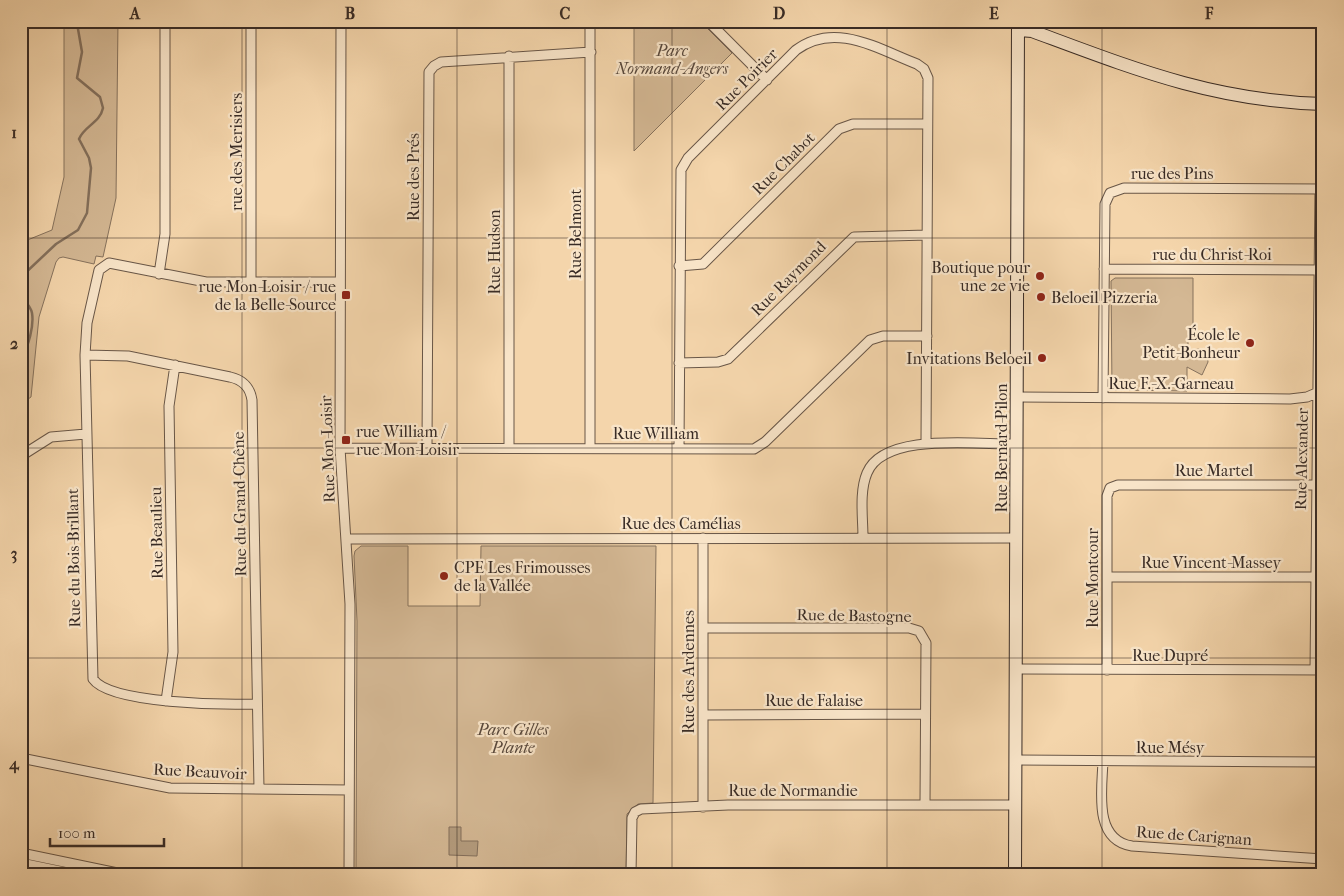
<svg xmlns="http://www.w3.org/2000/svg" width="1344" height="896" font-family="'IM FELL French Canon',serif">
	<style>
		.green { fill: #d4b894; stroke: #86725d }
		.water { fill: #b49c7e; stroke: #836f5b }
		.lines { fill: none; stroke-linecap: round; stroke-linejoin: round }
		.stream { stroke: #836f5b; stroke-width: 2.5 }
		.street-casing { stroke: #685647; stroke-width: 11 }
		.secondary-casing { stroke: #392c26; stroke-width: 14 }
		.street { stroke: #f8e4c8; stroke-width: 9 }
		.secondary { stroke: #f8e4c8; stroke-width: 12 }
		.grid { fill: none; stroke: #392c26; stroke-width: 1; stroke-opacity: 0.55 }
		.poi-dot { fill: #8f2418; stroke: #f8e4c8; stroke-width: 2 }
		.labels { text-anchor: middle; stroke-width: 4.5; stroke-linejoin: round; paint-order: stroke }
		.park-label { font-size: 16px; font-style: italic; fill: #58483c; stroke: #f8e4c8 }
		.street-label { font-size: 16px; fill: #392c26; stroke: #f8e4c8 }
		.poi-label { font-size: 16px; fill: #392c26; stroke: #f8e4c8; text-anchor: end }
		.neatline { fill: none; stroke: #392c26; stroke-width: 2 }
		.grid-label { font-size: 16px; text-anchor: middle; font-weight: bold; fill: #392c26 }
	</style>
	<rect width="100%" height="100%" fill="#f4d5ab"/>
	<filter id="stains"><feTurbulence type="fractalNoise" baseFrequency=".004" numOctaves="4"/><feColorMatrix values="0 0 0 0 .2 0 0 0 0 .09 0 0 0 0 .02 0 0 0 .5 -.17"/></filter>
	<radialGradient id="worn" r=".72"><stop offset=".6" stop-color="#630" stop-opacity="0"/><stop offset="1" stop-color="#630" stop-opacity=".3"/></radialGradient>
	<path class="green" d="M 64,21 L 118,21 L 116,198 L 103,257 L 96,256 L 94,264 L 63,257 L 59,258 L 56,262 L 39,317 L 31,397 L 21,404 L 21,240 L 25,241 L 52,230 L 64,177 Z
		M 634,21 L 700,21 L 732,53 L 634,151 Z
		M 1115,278 L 1193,278 L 1193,335 L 1188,335 L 1188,351 L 1199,349 L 1207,355 L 1208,362 L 1202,375 L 1187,367 L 1187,391 L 1112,390 L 1111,281 Z
		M 361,546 L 408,546 L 408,606 L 480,606 L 481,546 L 656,546 L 653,803 L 638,804 L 627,814 L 626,875 L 359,875 L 356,868 L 357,621 L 354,556 L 355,551 Z"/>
	<path class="water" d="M 449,827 L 461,827 L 461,841 L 478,841 L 477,856 L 449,855 Z"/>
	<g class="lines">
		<path class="stream" d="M 21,277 L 56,244 L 78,230 L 87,213 L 91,168 L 89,158 L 79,139 C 84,126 100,123 103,108 L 100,97 L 77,78 L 82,52 L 78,29 L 80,21
			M 21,296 C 25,301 31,307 32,313 C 34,325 29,347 21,356"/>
		<defs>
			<path id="street" d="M 251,21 L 251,282
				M 341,21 L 340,448 L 350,604 L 349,875
				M 590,21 L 590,448
				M 708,21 L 767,80
				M 509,56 L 509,448
				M 679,266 L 703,264 L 839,129 L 853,124 L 927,124
				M 1104,269 L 1320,270
				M 159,274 L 165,234 L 165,21
				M 85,355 L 128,356 L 230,377 C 243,380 250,387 252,400 L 259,789
				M 679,363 L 718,362 L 728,359 L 854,237 L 927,235
				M 1018,397 L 1290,399 L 1307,397 L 1321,391
				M 1103,398 L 1105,204 L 1110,193 L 1124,188 L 1323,189
				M 340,448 L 754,449 L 765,442 L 870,340 L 883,336 L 927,336
				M 427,448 L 429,72 L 434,66 L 441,62 L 591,52
				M 679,448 L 681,170 L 688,158 L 796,50 C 835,21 878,49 917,64 L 924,69 L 928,78 L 926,444
				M 21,456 L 51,437 L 86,434
				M 863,538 C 863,518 859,492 867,473 C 884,431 980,445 1017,444
				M 346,539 L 1017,538
				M 1107,577 L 1315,577
				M 703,628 L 909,628 L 919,631 L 926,643 L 925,804
				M 1017,669 L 1323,670
				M 1107,670 L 1107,496 L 1110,488 L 1118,485 L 1316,485
				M 1315,670 L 1320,189
				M 166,701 L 173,652 L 169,406 L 175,365
				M 257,704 C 226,705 110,704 93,679 L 85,355 L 87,323 L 99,270 L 109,263 L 206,282 L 340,282
				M 703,715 L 925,714
				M 21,758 L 170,788 L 349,790
				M 1017,760 L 1323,762
				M 1103,761 C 1102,790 1093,840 1132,846 L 1323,859
				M 703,807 L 703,538
				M 21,853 L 127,875
				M 21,863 L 79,875
				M 256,875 L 315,875
				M 631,875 L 632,818 L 635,812 L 641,809 L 728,805 L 1016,805"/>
			<path id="secondary" d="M 1019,30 L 1032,31 C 1132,68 1213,101 1323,104
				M 1015,875 L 1018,21"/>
		</defs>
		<use href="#street" class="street-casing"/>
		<use href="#secondary" class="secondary-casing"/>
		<use href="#street" class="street"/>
		<use href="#secondary" class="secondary"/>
	</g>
	<path class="grid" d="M 242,21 L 242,875M 457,21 L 457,875M 672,21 L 672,875M 887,21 L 887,875M 1102,21 L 1102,875M 21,238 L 1323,238M 21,448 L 1323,448M 21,658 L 1323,658"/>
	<g class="poi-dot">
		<circle cx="1040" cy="276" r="5"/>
		<rect x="341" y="290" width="10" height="10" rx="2.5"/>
		<circle cx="1041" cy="297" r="5"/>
		<circle cx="1250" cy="343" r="5"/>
		<circle cx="1042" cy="358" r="5"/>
		<rect x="341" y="435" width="10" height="10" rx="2.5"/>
		<circle cx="444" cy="576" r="5"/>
	</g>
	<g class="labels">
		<g class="park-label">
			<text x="672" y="56">Parc<tspan x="672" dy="18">Normand-Angers</tspan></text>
			<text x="513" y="735">Parc Gilles<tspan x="513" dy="18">Plante</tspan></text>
		</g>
		<g class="street-label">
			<text transform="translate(746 79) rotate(-45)" y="6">Rue Poirier</text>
			<text transform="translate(236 152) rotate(-90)" y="6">rue des Merisiers</text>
			<text transform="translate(783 163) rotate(-45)" y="6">Rue Chabot</text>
			<text x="1172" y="179">rue des Pins</text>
			<text transform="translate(413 177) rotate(-90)" y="6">Rue des Prés</text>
			<text transform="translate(575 234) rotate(-90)" y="6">Rue Belmont</text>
			<text transform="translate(494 252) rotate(-90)" y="6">Rue Hudson</text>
			<text x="1212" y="260">rue du Christ-Roi</text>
			<text transform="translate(788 278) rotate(-45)" y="6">Rue Raymond</text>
			<text x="1171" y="389">Rue F.-X.-Garneau</text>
			<text x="656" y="439">Rue William</text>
			<text transform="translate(1001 448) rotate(-90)" y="6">Rue Bernard-Pilon</text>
			<text transform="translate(327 449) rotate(-92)" y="6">Rue Mon-Loisir</text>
			<text transform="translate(1301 459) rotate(-89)" y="6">Rue Alexander</text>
			<text x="1214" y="476">Rue Martel</text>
			<text transform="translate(239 504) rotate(-91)" y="6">Rue du Grand-Chêne</text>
			<text x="681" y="529">Rue des Camélias</text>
			<text transform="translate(156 533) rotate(-91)" y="6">Rue Beaulieu</text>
			<text transform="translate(73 558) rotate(-91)" y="6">Rue du Bois-Brillant</text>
			<text x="1211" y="568">Rue Vincent-Massey</text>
			<text transform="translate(1092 578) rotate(-90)" y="6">Rue Montcour</text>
			<text transform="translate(854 615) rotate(1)" y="6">Rue de Bastogne</text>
			<text x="1170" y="661">Rue Dupré</text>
			<text transform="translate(688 672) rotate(-90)" y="6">Rue des Ardennes</text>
			<text x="814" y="706">Rue de Falaise</text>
			<text x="1170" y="753">Rue Mésy</text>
			<text transform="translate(200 771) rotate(3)" y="6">Rue Beauvoir</text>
			<text x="793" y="796">Rue de Normandie</text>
			<text transform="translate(1194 835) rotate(4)" y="6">Rue de Carignan</text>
		</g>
		<g class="poi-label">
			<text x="1030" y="273">Boutique pour<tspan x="1030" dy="18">une 2e vie</tspan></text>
			<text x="336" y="292">rue Mon-Loisir / rue<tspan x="336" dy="18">de la Belle-Source</tspan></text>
			<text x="1051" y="303" text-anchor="start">Beloeil Pizzeria</text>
			<text x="1240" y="340">École le<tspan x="1240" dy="18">Petit-Bonheur</tspan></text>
			<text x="1032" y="364">Invitations Beloeil</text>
			<text x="356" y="437" text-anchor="start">rue William /<tspan x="356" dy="18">rue Mon-Loisir</tspan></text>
			<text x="454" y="573" text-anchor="start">CPE Les Frimousses<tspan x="454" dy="18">de la Vallée</tspan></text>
		</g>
	</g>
	<rect width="1344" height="896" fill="none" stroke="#f4d5ab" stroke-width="55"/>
	<path d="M50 838v8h114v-8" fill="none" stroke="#392c26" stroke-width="2.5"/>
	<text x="58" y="838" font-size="15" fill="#392c26" stroke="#f8e4c8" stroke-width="4" paint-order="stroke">100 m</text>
	<rect x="28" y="28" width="1288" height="840" class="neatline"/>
	<g class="grid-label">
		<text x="135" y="19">A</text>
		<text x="350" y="19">B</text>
		<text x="565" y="19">C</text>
		<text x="779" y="19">D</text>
		<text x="994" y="19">E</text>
		<text x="1209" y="19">F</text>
		<text x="14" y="138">1</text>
		<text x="14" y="349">2</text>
		<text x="14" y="559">3</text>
		<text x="14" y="769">4</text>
	</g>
	<rect width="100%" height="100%" filter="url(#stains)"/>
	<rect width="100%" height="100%" fill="url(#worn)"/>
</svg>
